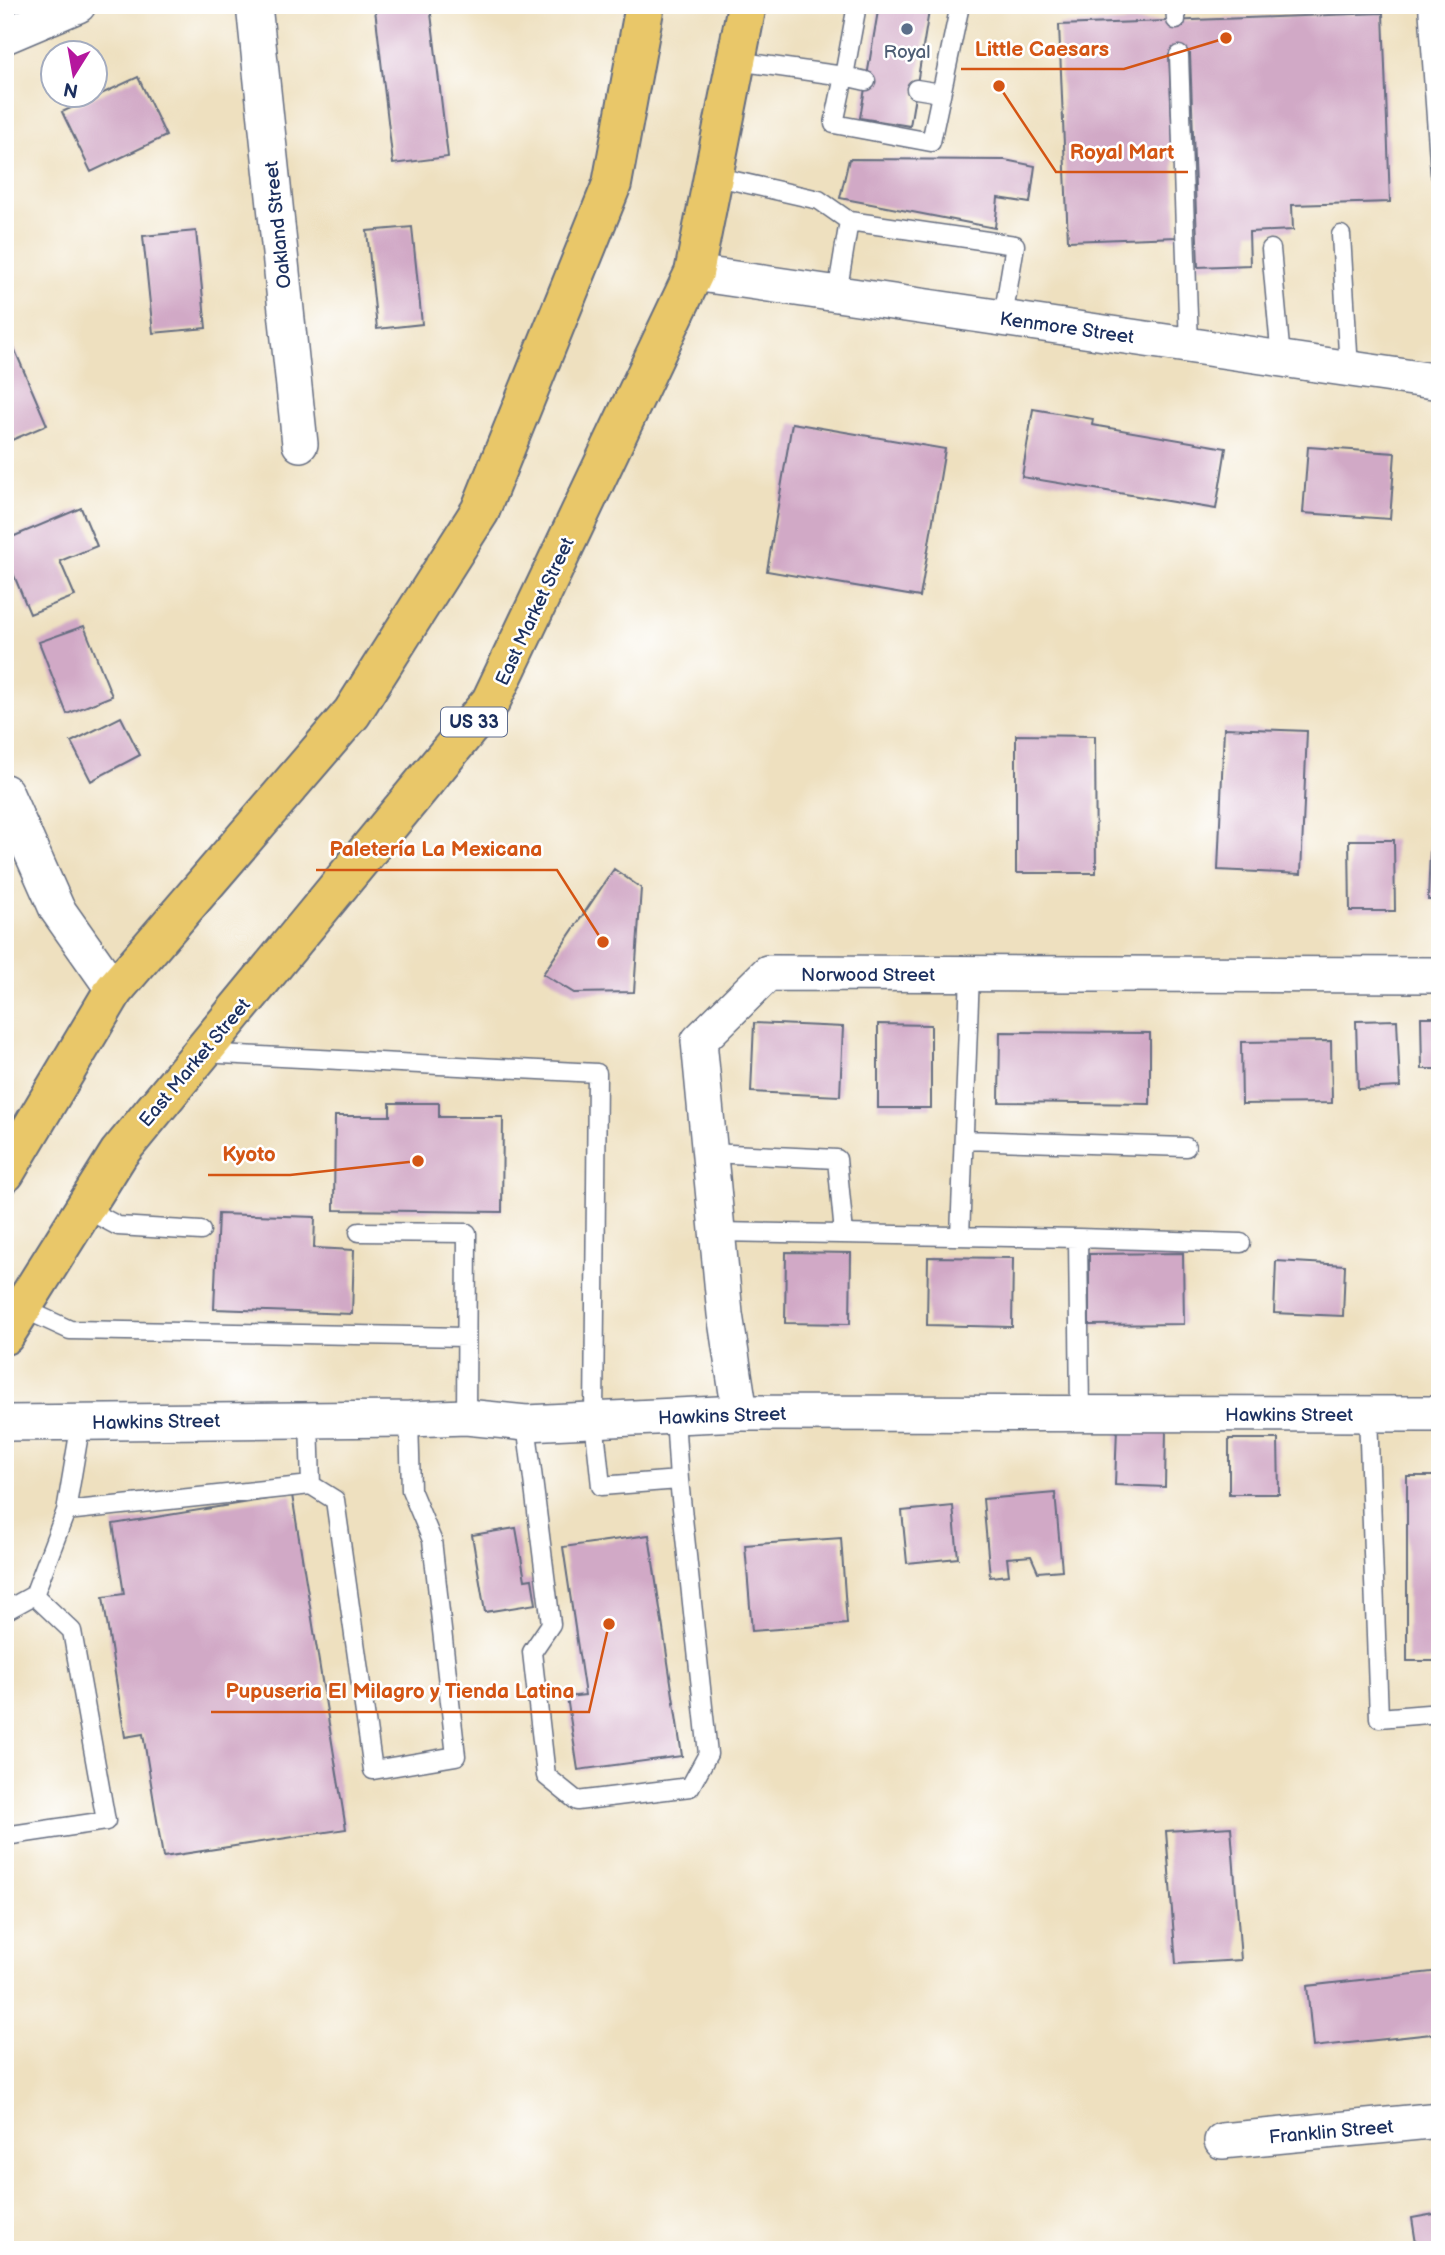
<svg xmlns="http://www.w3.org/2000/svg" width="1445" height="2255" font-family="'Balsamiq Sans',sans-serif">
	<style>
		.building { fill: #d1a9c6 }
		.lines { fill: none; stroke-linecap: round; stroke-linejoin: round }
		.service-casing { stroke: #656d80; stroke-width: 21 }
		.minor-casing { stroke: #656d80; stroke-width: 38 }
		.primary-casing { stroke: #656d80; stroke-width: 42 }
		.service { stroke: #fff; stroke-width: 18 }
		.minor { stroke: #fff; stroke-width: 35 }
		.primary { stroke: #e9c769; stroke-width: 38 }
		.service-dot { fill: #5c6f8a; stroke: #fff; stroke-width: 2.5 }
		.labels { text-anchor: middle; stroke-width: 5; stroke-linejoin: round; paint-order: stroke }
		.shield { fill: #fff; stroke: #5f6d8e; stroke-width: 2 }
		.shield-label { font-size: 18px; font-weight: bold; fill: #1b2f5e }
		.service-label { font-size: 19px; fill: #4e5e75; stroke: #fff }
		.street-label { font-size: 19px; fill: #1b2f5e; stroke: #fff }
		.leader { fill: none; stroke: #d45514; stroke-width: 2.5 }
		.callout-dot { fill: #d45514; stroke: #fff; stroke-width: 2.5 }
		.callout-label { font-size: 21px; text-anchor: middle; font-weight: bold; fill: #d45514; stroke: #fff; stroke-width: 5; stroke-linejoin: round; paint-order: stroke }
	</style>
	<rect width="100%" height="100%" fill="#fff"/>
	<filter id="ink" filterUnits="userSpaceOnUse"><feTurbulence type="fractalNoise" baseFrequency=".0143" numOctaves="2"/><feDisplacementMap in="SourceGraphic" scale="14" xChannelSelector="R" yChannelSelector="G"/><feConvolveMatrix kernelMatrix="1 2 1 2 8 2 1 2 1" color-interpolation-filters="sRGB"/></filter>
	<filter id="wash" filterUnits="userSpaceOnUse"><feTurbulence type="fractalNoise" baseFrequency=".00686" numOctaves="4" result="noise"/><feDisplacementMap in="SourceGraphic" scale="28" xChannelSelector="R" yChannelSelector="G"/><feGaussianBlur stdDeviation="1.57" result="paint"/><feColorMatrix in="noise" values="0 0 0 0 0 0 0 0 0 0 0 0 0 0 0 0 0 1.4 0 .05"/><feComposite in="paint" operator="in"/></filter>
	<g filter="url(#wash)">
		<rect width="100%" height="100%" fill="#eee0bf"/>
		<g id="blocks">
			<path class="building" d="M 403,5 L 430,5 L 448,157 L 393,164 L 375,9 Z
				M 879,5 L 930,5 L 910,126 L 860,118 Z
				M 1383,13 L 1390,202 L 1292,205 L 1293,230 L 1249,232 L 1250,265 L 1198,267 L 1190,54 L 1169,55 L 1177,237 L 1068,241 L 1059,25 Z
				M 138,77 L 166,136 L 91,172 L 62,112 Z
				M 849,159 L 1005,160 L 1035,166 L 1030,203 L 998,198 L 995,228 L 840,198 Z
				M 412,227 L 422,324 L 377,329 L 367,231 Z
				M 196,231 L 206,328 L 153,333 L 143,236 Z
				M 5,327 L 47,425 L 5,443 Z
				M 1033,409 L 1093,419 L 1092,425 L 1226,448 L 1216,509 L 1022,477 Z
				M 792,423 L 945,449 L 920,597 L 767,571 Z
				M 1308,447 L 1395,453 L 1390,519 L 1303,513 Z
				M 81,508 L 97,546 L 60,561 L 75,596 L 30,614 L 5,554 L 5,540 Z
				M 84,626 L 112,696 L 67,714 L 39,642 Z
				M 121,717 L 140,755 L 91,781 L 71,742 Z
				M 1224,728 L 1307,731 L 1301,874 L 1218,870 Z
				M 1016,735 L 1095,736 L 1096,873 L 1016,873 Z
				M 1431,826 L 1440,826 L 1440,900 L 1428,900 Z
				M 1349,840 L 1394,840 L 1395,911 L 1350,911 Z
				M 614,869 L 641,888 L 634,992 L 574,993 L 543,974 Z
				M 1421,1017 L 1440,1017 L 1440,1069 L 1422,1069 Z
				M 1397,1020 L 1400,1087 L 1358,1089 L 1356,1021 Z
				M 754,1023 L 843,1027 L 840,1096 L 751,1092 Z
				M 878,1024 L 931,1025 L 931,1108 L 878,1108 Z
				M 1000,1032 L 1150,1033 L 1150,1104 L 999,1102 Z
				M 1331,1041 L 1332,1103 L 1242,1104 L 1241,1042 Z
				M 390,1103 L 439,1103 L 439,1117 L 503,1117 L 502,1212 L 334,1210 L 335,1116 L 390,1116 Z
				M 218,1214 L 315,1217 L 314,1248 L 354,1250 L 352,1314 L 214,1309 Z
				M 786,1252 L 851,1253 L 850,1324 L 785,1323 Z
				M 1183,1253 L 1184,1324 L 1089,1325 L 1089,1254 Z
				M 928,1257 L 1013,1258 L 1012,1327 L 927,1325 Z
				M 1276,1261 L 1345,1265 L 1343,1316 L 1274,1313 Z
				M 1117,1427 L 1166,1429 L 1165,1487 L 1115,1485 Z
				M 1229,1439 L 1278,1439 L 1279,1494 L 1229,1494 Z
				M 1407,1476 L 1440,1476 L 1440,1661 L 1407,1661 Z
				M 1055,1493 L 1062,1570 L 1038,1572 L 1031,1556 L 1007,1558 L 1009,1575 L 990,1577 L 983,1499 Z
				M 292,1495 L 346,1829 L 163,1857 L 143,1734 L 125,1737 L 103,1597 L 124,1594 L 113,1524 Z
				M 953,1506 L 958,1558 L 907,1563 L 902,1511 Z
				M 516,1528 L 525,1580 L 532,1579 L 536,1604 L 485,1612 L 472,1535 Z
				M 649,1535 L 682,1756 L 578,1770 L 567,1697 L 585,1695 L 563,1547 Z
				M 841,1538 L 847,1624 L 752,1631 L 745,1545 Z
				M 1231,1827 L 1241,1960 L 1176,1964 L 1166,1831 Z
				M 1440,1971 L 1440,2033 L 1313,2047 L 1307,1986 Z
				M 1440,2213 L 1440,2250 L 1417,2250 L 1412,2218 Z"/>
		</g>
	</g>
	<g filter="url(#ink)">
		<use href="#blocks" fill-opacity="0" stroke="#656d80" stroke-width="2"/>
		<g class="lines">
			<defs>
				<path id="service" d="M 1175,5 L 1176,20
					M 1428,5 L 1440,174
					M 1179,55 L 1189,345
					M 736,61 L 844,76 L 857,5
					M 866,81 L 844,76 L 834,124 L 931,142 L 960,5
					M 916,89 L 941,93
					M 713,176 L 819,200 L 849,221
					M 1341,235 L 1349,369
					M 1271,249 L 1281,359
					M 837,294 L 849,221 L 1015,245 L 1003,318
					M 201,1053 L 597,1073 L 594,1420 L 601,1486 L 679,1480 L 708,1754 L 690,1787 L 577,1801 L 546,1776 L 532,1652 L 551,1624 L 526,1423
					M 964,1140 L 1186,1147
					M 710,1153 L 837,1159 L 844,1234
					M 84,1208 L 118,1226 L 201,1231
					M 359,1232 L 467,1233 L 466,1417
					M 718,1232 L 1078,1238
					M 960,1236 L 970,974
					M 22,1308 L 70,1330 L 466,1337
					M 1080,1413 L 1078,1238 L 1241,1243
					M 1368,1414 L 1379,1718 L 1440,1713
					M 675,1416 L 679,1480
					M 311,1485 L 335,1500 L 373,1770 L 456,1756 L 432,1540 L 411,1490 L 409,1419
					M 66,1511 L 311,1485 L 309,1419
					M 5,1611 L 34,1595 L 66,1511 L 81,1422
					M 5,1836 L 106,1821 L 72,1631 L 34,1595"/>
				<path id="minor" d="M 254,5 L 300,444
					M 5,36 L 78,5
					M 694,273 L 1440,382
					M 5,792 L 57,909 L 114,990
					M 740,1413 L 725,1314 L 699,1041 L 768,973 L 1440,975
					M 5,1423 L 409,1419 L 466,1417 L 526,1423 L 740,1413 L 1440,1414
					M 1222,2141 L 1440,2120"/>
				<path id="primary" d="M 5,1173 L 114,990 L 352,713 L 480,511 L 612,184 L 645,5
					M 5,1335 L 119,1153 L 491,701 L 694,273 L 747,5"/>
			</defs>
			<use href="#service" class="service-casing"/>
			<use href="#minor" class="minor-casing"/>
			<use href="#primary" class="primary-casing"/>
			<use href="#service" class="service"/>
			<use href="#minor" class="minor"/>
			<use href="#primary" class="primary"/>
		</g>
	</g>
	<circle class="service-dot" cx="907" cy="29" r="7"/>
	<g class="labels">
		<rect class="shield" x="441" y="707.5" width="66" height="29" rx="5"/>
		<g class="shield-label">
			<text x="474" y="728">US 33</text>
		</g>
		<g class="service-label">
			<text x="907" y="58">Royal</text>
		</g>
		<g class="street-label">
			<text transform="translate(277 225) rotate(-96)" y="7">Oakland Street</text>
			<text transform="translate(1067 327) rotate(8)" y="7">Kenmore Street</text>
			<text transform="translate(534 611) rotate(-65)" y="7">East Market Street</text>
			<text x="868" y="981">Norwood Street</text>
			<text transform="translate(194 1062) rotate(-50)" y="7">East Market Street</text>
			<text x="1289" y="1421">Hawkins Street</text>
			<text transform="translate(722 1415) rotate(-2)" y="7">Hawkins Street</text>
			<text transform="translate(156 1421) rotate(-1)" y="7">Hawkins Street</text>
			<text transform="translate(1331 2131) rotate(-5)" y="7">Franklin Street</text>
		</g>
	</g>
	<path class="leader" d="M1226 38L1124 69H961M999 86L1056 172H1188M603 942L557 870H316M418 1161L290 1175H208M609 1624L589 1712H211"/>
	<g class="callout-dot">
		<circle cx="1226" cy="38" r="7"/>
		<circle cx="999" cy="86" r="7"/>
		<circle cx="603" cy="942" r="7"/>
		<circle cx="418" cy="1161" r="7"/>
		<circle cx="609" cy="1624" r="7"/>
	</g>
	<g class="callout-label">
		<text x="1042" y="56">Little Caesars</text>
		<text x="1122" y="159">Royal Mart</text>
		<text x="436" y="856">Paletería La Mexicana</text>
		<text x="249" y="1161">Kyoto</text>
		<text x="400" y="1698">Pupuseria El Milagro y Tienda Latina</text>
	</g>
	<rect width="1445" height="2255" fill="none" stroke="#fff" stroke-width="28"/>
	<g transform="translate(74 74) rotate(191)"><circle r="33" fill="#ffffff" stroke="#a4acbf" stroke-width="2"/>
	<path d="M0-5L12 26L0 18L-12 26Z" fill="#b5179e"/>
	<text y="-10" font-size="19" font-weight="bold" text-anchor="middle" fill="#1b2f5e">N</text>
	</g>
</svg>
